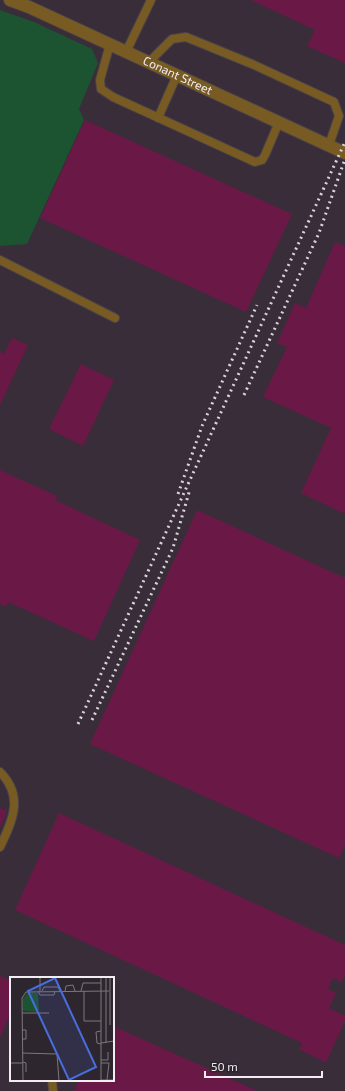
<svg xmlns="http://www.w3.org/2000/svg" width="345" height="1091" font-family="'Exo 2',sans-serif">
	<style>
		.built { fill: #392d3a; fill-rule: evenodd }
		.green { fill: #1c5331 }
		.building { fill: #6a1947 }
		.lines { fill: none; stroke-linecap: round; stroke-linejoin: round }
		.lane-casing { stroke: #494249; stroke-width: 10 }
		.street-casing { stroke: #494249; stroke-width: 14 }
		.lane { stroke: #785b22; stroke-width: 8 }
		.street { stroke: #785b22; stroke-width: 12 }
		.rail { stroke: #d9d3d9; stroke-width: 3; stroke-dasharray: 2 4; stroke-linecap: butt }
		.labels { text-anchor: middle; stroke-width: 3; stroke-linejoin: round; paint-order: stroke }
		.street-label { font-size: 12px; fill: #f2edf2; stroke: #2e262e }
		.inset-road { fill: none; stroke: #7c767c; stroke-width: 1 }
		.view { fill: #486edd; fill-opacity: 0.15; stroke: #486edd; stroke-width: 2 }
		.inset-edge { fill: none; stroke: #f2edf2; stroke-width: 2 }
	</style>
	<rect width="100%" height="100%" fill="#2e262e"/>
	<path class="built" d="M 0,0 L 345,0 L 345,1091 L 0,1091 ZM 11,978 L 113,978 L 113,1080 L 11,1080 Z"/>
	<path class="green" d="M 0,10 L 34,22 L 92,49 L 98,63 L 79,109 L 84,120 L 27,244 L 0,246 Z"/>
	<path class="building" d="M 251,0 L 345,0 L 345,63 L 307,46 L 315,30 Z
		M 85,120 L 292,214 L 246,312 L 40,218 Z
		M 335,242 L 345,246 L 345,514 L 301,493 L 331,428 L 263,397 L 287,347 L 277,343 L 295,303 L 306,308 Z
		M 12,338 L 28,345 L 0,405 L 0,352 L 4,354 Z
		M 81,364 L 114,380 L 83,446 L 49,429 Z
		M 0,470 L 57,496 L 55,500 L 140,540 L 94,641 L 8,602 L 6,607 L 0,604 Z
		M 197,510 L 345,578 L 345,845 L 339,858 L 90,744 Z
		M 0,808 L 7,811 L 0,828 Z
		M 59,813 L 345,945 L 345,975 L 342,982 L 333,978 L 328,989 L 336,993 L 329,1008 L 345,1016 L 345,1021 L 326,1063 L 299,1049 L 302,1043 L 15,910 Z
		M 0,976 L 11,981 L 11,1013 L 0,1037 Z
		M 113,1026 L 257,1091 L 74,1091 L 79,1080 L 113,1080 Z"/>
	<g class="lines">
		<defs>
			<path id="lane" d="M 110,44 L 100,80 L 101,89 L 113,97 L 255,162 L 262,160 L 265,155 L 279,122
				M 126,52 L 151,0
				M 149,62 L 172,39 L 186,37 L 252,64 L 334,102 L 339,116 L 329,145
				M 158,118 L 177,75
				M 0,260 L 115,318
				M 0,772 C 24,796 13,820 0,847
				M 52,1080 L 53,1091"/>
			<g id="street">
				<path id="s1" d="M 10,0 L 29,7 L 345,153"/>
			</g>
		</defs>
		<use href="#lane" class="lane-casing"/>
		<use href="#street" class="street-casing"/>
		<use href="#lane" class="lane"/>
		<use href="#street" class="street"/>
		<path class="rail" d="M 244,395 L 319,233 L 345,159
			M 178,494 L 202,426 L 257,305
			M 92,720 L 173,548 L 190,489
			M 78,724 L 345,142"/>
	</g>
	<g class="labels">
		<g class="street-label">
			<text dy="4" stroke="none"><textPath href="#s1" startOffset="184">Conant Street</textPath></text>
		</g>
	</g>
	<g transform="translate(10 977)">
		<rect width="104" height="104" fill="#2e262e"/>
		<path d="M 18,15 L 28,16 L 29,33 L 26,35 L 13,34 L 13,21 Z" fill="#1c5331"/>
		<path class="inset-road" d="M 91,0 L 91,104M 96,0 L 96,66M 100,0 L 100,48M 28,14 L 30,18 L 44,18 L 45,14M 30,14 L 30,0M 32,14 L 34,10 L 48,10 L 50,14M 55,14 L 56,9 L 63,8 L 65,14M 71,14 L 73,6 L 91,6M 74,14 L 74,44 L 91,44M 12,36 L 39,36M 12,53 L 16,53 L 16,62 L 12,62M 91,54 L 86,55 L 87,66 L 91,67M 91,66 L 104,64M 12,76 L 47,77 L 49,104M 91,83 L 98,83 L 98,75M 13,85 L 16,86 L 16,95M 0,86 L 13,86M 91,86 L 99,86 L 97,103M 91,103 L 104,103M 13,104 L 12,21 L 16,15 L 99,14"/>
		<path class="view" d="M 45,1 L 86,90 L 59,103 L 18,14 Z"/>
		<rect width="104" height="104" class="inset-edge"/>
	</g>
	<path d="M205 1071v6h117v-6" fill="none" stroke="#f2edf2" stroke-width="2"/>
	<text x="211" y="1071" font-size="12" fill="#f2edf2" stroke="#2e262e" stroke-width="3" paint-order="stroke">50 m</text>
</svg>
